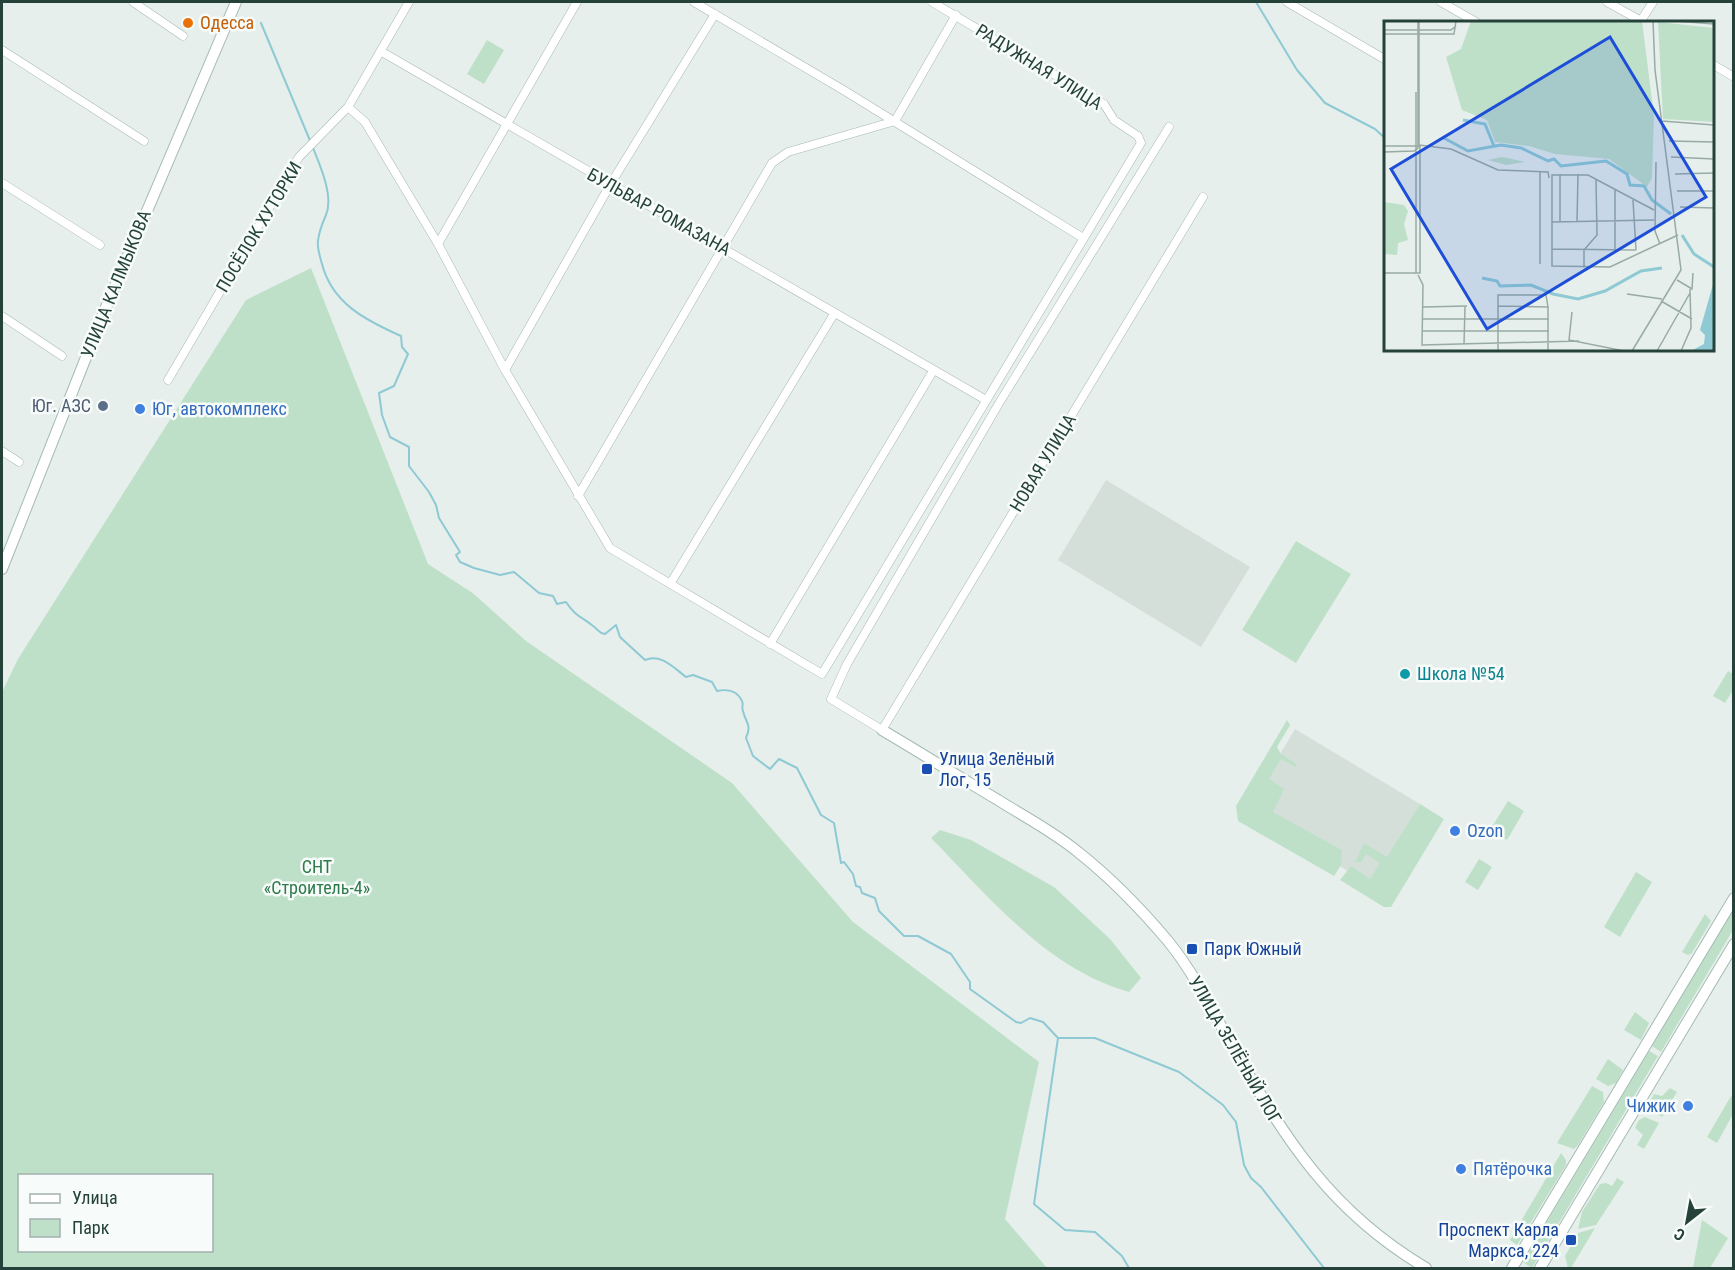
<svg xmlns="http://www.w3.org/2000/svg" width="1735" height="1270" font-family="'Roboto Condensed',sans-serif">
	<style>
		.built { fill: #d4dfda }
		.green { fill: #bfe0c8; fill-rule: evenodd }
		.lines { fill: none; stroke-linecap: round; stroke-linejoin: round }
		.stream { stroke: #8ec9d4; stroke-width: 2 }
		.street-casing { stroke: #a8b8b2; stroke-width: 9 }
		.secondary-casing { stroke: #a4bbb3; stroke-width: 12 }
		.street { stroke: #fff; stroke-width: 8 }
		.secondary { stroke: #fff; stroke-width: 10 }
		.food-dot { fill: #e8710a; stroke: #f7fbf9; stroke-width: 2 }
		.service-dot { fill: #5c6f8a; stroke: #f7fbf9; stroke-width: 2 }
		.shop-dot { fill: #3f7fe0; stroke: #f7fbf9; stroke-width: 2 }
		.culture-dot { fill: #0f9aa8; stroke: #f7fbf9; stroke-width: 2 }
		.transit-dot { fill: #1a4fb4; stroke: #f7fbf9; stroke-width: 2 }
		.labels { text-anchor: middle; stroke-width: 5; stroke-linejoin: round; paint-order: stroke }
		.food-label { font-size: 18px; fill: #c56008; stroke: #f7fbf9; text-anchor: start }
		.street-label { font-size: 18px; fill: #24423a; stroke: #f7fbf9 }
		.service-label { font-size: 18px; fill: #4e5e75; stroke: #f7fbf9; text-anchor: end }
		.shop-label { font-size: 18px; fill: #366cbe; stroke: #f7fbf9; text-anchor: start }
		.culture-label { font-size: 18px; fill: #0d838f; stroke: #f7fbf9; text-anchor: start }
		.transit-label { font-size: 18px; fill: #164399; stroke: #f7fbf9; text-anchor: start }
		.park-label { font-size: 18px; fill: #2d7a4b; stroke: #f7fbf9 }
		.inset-river { fill: none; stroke: #8ec9d4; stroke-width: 3 }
		.inset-road { fill: none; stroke: #98aaa4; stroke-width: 1.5 }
		.view { fill: #1d4ed8; fill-opacity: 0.15; stroke: #1d4ed8; stroke-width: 3 }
		.inset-edge { fill: none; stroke: #24423a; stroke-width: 3 }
	</style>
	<rect width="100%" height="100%" fill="#e6efeb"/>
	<path class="built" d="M 1106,480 L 1250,567 L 1201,647 L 1058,560 Z
		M 1295,729 L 1420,804 L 1371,885 L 1247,810 Z"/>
	<path class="green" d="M 487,40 L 504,50 L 484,84 L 467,74 Z
		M 311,268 L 428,564 L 474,594 L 526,641 L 732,783 L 853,922 L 1039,1062 L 1005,1219 L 1047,1268 L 2,1268 L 2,692 L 18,659 L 246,300 ZM 20,1176 L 212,1176 L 212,1250 L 20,1250 Z
		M 1296,541 L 1351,574 L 1296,663 L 1242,630 Z
		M 1728,671 L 1733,674 L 1733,690 L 1725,703 L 1713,696 Z
		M 1287,720 L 1290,725 L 1277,747 L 1281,754 L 1295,763 L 1297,768 L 1281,759 L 1269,779 L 1284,789 L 1273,812 L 1342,850 L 1341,865 L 1334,876 L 1238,821 L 1236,806 Z
		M 1508,801 L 1524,811 L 1507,840 L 1490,830 Z
		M 1420,804 L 1444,819 L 1391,907 L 1384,907 L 1340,880 L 1351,866 L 1370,879 L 1380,863 L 1366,854 L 1361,862 L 1355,862 L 1364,843 L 1387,857 Z
		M 940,830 L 971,840 L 1054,887 L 1110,939 L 1141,978 L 1129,992 C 1047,969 989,897 931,838 Z
		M 1479,859 L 1492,867 L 1478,890 L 1465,882 Z
		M 1636,872 L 1652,882 L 1620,937 L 1604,927 Z
		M 1733,909 L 1733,930 L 1661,1052 L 1652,1046 Z
		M 1705,914 L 1711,921 L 1692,953 L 1688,955 L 1682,952 Z
		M 1635,1012 L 1649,1023 L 1641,1040 L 1624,1030 Z
		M 1649,1051 L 1658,1056 L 1532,1268 L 1523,1262 Z
		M 1608,1059 L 1623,1070 L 1616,1083 L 1608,1086 L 1596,1079 Z
		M 1592,1086 L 1603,1092 L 1604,1102 L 1578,1145 L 1574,1149 L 1557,1143 Z
		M 1670,1088 L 1677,1092 L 1662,1117 L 1650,1110 L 1649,1104 L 1654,1094 L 1662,1096 Z
		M 1731,1096 L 1733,1098 L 1733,1114 L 1717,1143 L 1707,1137 Z
		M 1645,1117 L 1659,1123 L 1644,1149 L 1637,1145 L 1643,1135 L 1635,1128 L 1639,1120 Z
		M 1561,1153 L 1566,1160 L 1566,1165 L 1517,1245 L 1510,1240 Z
		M 1617,1178 L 1624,1182 L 1596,1225 L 1578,1229 L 1582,1212 L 1600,1184 L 1606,1183 L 1612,1186 Z
		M 1702,1220 L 1728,1238 L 1710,1268 L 1693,1268 Z
		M 1595,1228 L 1571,1268 L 1568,1268 L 1565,1256 L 1578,1233 Z"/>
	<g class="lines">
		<path class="stream" d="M 1256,2 L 1297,70 L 1325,103 L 1375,129 L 1386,139
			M 261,23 L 311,143
			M 313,148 C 320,165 334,197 326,215 C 322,224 319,231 318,241 C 317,248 320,257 322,264 C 332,303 365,320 401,336 L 402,347 L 408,354 L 394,386 L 379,393 L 382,415 L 390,437 L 409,447 L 409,466 L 429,492 L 436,505 L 439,518 L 460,552 L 456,555 L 460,562 L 474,568 L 500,575 L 514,572 L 539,593 L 553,596 L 557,604 L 566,602 C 576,617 581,616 593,626 C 599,630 598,633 605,634 L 616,625 L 620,637 L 645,660 C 661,653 674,668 686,677 L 693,675 L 712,682 L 717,691 C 726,689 737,690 742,701 C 744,705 741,707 743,711 C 746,724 752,724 746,738 L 753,756 L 770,769 L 779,759 L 797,768 L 821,815 L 834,823 L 841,863 L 844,862 L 853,874 L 856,886 L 860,887 L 862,893 L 875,898 L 879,911 L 904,936 L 918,936 L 951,954 L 970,982 L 970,989 L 1016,1022 L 1021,1023 L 1030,1018 L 1043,1022 L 1058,1038 L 1095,1038 L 1179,1072 L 1223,1105 L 1236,1122 L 1244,1165 L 1251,1178 L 1261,1187 L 1324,1268
			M 1058,1038 L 1034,1204 L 1065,1230 L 1095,1232 L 1122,1256 L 1129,1268"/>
		<defs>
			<path id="street" d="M 133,2 L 183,36
				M 694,2 L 845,91 L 1083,238
				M 1287,2 L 1386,60
				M 1441,2 L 1476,22
				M 1607,2 L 1643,22
				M 1640,22 L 1653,2
				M 2,50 L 144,141
				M 382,52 L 986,400
				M 1712,64 L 1734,77
				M 348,107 L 365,122 L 438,244 L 505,370 L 610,548 L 822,674 L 1141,143 L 1138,136 L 1114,120 L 1104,104 L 932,2
				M 1169,127 L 998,405 L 847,664 L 831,699 L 882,730 L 1203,197
				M 2,183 L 100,245
				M 438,244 L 577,2
				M 2,316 L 62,356
				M 505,370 L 610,185 L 715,14
				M 168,380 L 299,157 L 348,107 L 409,2
				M 2,451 L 19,462
				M 578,496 L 772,163 L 788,152 L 895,121 L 956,15
				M 670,584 L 834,314
				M 770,644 L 933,371"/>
			<path id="secondary" d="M 2,569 L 104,312 L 236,2
				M 882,730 C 921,753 959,777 998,800 C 1025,817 1054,832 1078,852 C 1111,878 1141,909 1168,941 C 1194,973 1212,1010 1232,1046 C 1286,1140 1330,1211 1426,1268
				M 1512,1268 L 1734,898
				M 1540,1268 L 1734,944"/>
		</defs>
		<use href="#street" class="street-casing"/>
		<use href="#secondary" class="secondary-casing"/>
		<use href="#street" class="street"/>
		<use href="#secondary" class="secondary"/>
	</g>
	<circle class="food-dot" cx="188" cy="23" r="6"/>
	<circle class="service-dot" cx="103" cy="406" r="6"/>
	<g class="shop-dot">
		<circle cx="140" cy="409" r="6"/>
		<circle cx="1455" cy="831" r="6"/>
		<circle cx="1688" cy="1106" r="6"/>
		<circle cx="1461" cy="1169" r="6"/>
	</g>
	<circle class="culture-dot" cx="1405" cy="674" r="6"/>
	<g class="transit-dot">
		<rect x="921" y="763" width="12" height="12" rx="3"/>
		<rect x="1186" y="943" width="12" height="12" rx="3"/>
		<rect x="1565" y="1234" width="12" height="12" rx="3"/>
	</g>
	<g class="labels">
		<g class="food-label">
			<text x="200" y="29">Одесса</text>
		</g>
		<g class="street-label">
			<text transform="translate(1039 67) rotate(32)" y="6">РАДУЖНАЯ УЛИЦА</text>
			<text transform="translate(659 212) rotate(29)" y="6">БУЛЬВАР РОМАЗАНА</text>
			<text transform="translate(259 227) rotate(-59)" y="6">ПОСЁЛОК ХУТОРКИ</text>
			<text transform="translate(116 284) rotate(-68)" y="6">УЛИЦА КАЛМЫКОВА</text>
			<text transform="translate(1043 463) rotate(-59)" y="6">НОВАЯ УЛИЦА</text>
			<text transform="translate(1235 1050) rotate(60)" y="6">УЛИЦА ЗЕЛЁНЫЙ ЛОГ</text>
		</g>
		<g class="service-label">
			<text x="91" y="412">Юг. АЗС</text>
		</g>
		<g class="shop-label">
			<text x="152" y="415">Юг, автокомплекс</text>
			<text x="1467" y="837">Ozon</text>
			<text x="1676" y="1112" text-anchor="end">Чижик</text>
			<text x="1473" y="1175">Пятёрочка</text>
		</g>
		<g class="culture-label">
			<text x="1417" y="680">Школа №54</text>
		</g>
		<g class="transit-label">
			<text x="939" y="765">Улица Зелёный<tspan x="939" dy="21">Лог, 15</tspan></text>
			<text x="1204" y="955">Парк Южный</text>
			<text x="1559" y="1236" text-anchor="end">Проспект Карла<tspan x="1559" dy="21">Маркса, 224</tspan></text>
		</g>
		<g class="park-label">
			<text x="317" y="873">СНТ<tspan x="317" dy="21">«Строитель-4»</tspan></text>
		</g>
	</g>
	<g transform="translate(1384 21)">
		<rect width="330" height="330" fill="#e6efeb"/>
		<path d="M 87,0 L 258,0 L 270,95 L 268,157 L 263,166 L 225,138 L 171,133 L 145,125 L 111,121 L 103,99 L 78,89 L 62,36 L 77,28 ZM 274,1 L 330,7 L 330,101 L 279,98 ZM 117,136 L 124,137 L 141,141 L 122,144 L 104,139 ZM 0,181 L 20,184 L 24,190 L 20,203 L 24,219 L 14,222 L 13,234 L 0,233 Z" fill="#bfe0c8"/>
		<path d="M 330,260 L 330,330 L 307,330 L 320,323 L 321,314 L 316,309 Z" fill="#8ec9d4"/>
		<path class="inset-river" d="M 79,99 L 101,103 L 110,125M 58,116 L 84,130 L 117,124 L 137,127 L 164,140 L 170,138 L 177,145 L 222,140 L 243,153 L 246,164 L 260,165 L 268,179 L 287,193M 298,214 L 310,233 L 330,246M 98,257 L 113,260 L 116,265 L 147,264 L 169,273 L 194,278 L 221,270 L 257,250 L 278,247"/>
		<path class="inset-road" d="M 292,0 L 330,3M 0,9 L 67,9 L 72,5M 0,13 L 70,13 L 72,0M 32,71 L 32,125M 278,100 L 330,104M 285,120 L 330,121M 35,124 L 67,128 L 114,149 L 164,151 L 165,157M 0,125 L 35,125 L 35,0M 32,125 L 32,252M 0,131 L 30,130 L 34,127 L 34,0M 287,136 L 330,138M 272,141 L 271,210 L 276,223M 176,153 L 176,200M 291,153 L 330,152M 231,169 L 231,229M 293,170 L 330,170M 249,179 L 252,229M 296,186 L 330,187M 270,189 L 204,154 L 168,154 L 168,245 L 226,246 L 294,214M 193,200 L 194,153M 168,201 L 270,199M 168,228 L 252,229M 156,243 L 156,151M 200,247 L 200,229 L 213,214 L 212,158M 0,252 L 36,252 L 36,125M 34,254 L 39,264 L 38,324 L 195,320M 293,259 L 308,268 L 309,252M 243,273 L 278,278M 277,280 L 308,298M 114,285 L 164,286 L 164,330M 39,286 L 83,285M 188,291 L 185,319 L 240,330M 38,298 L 165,298M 38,310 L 165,310M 80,324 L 81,285M 114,330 L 114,274 L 162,274 L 164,286M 248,330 L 297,249 L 271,49 L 269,0M 273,330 L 306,272M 297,330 L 307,307 L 306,268"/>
		<path class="view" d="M 226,16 L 322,176 L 103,308 L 7,148 Z"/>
		<rect width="330" height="330" class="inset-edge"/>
	</g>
	<rect width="1735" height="1270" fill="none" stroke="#24423a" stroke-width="6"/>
	<rect x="18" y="1174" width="195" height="78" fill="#f7fbf9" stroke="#a3b1ad" stroke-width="1.5"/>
	<rect x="30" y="1194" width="30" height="9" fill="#ffffff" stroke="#a3b1ad" stroke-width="1.5"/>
	<text x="72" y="1204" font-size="18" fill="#24423a">Улица</text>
	<rect x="30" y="1219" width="30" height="18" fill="#bfe0c8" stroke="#a3b1ad" stroke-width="1.5"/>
	<text x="72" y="1234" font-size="18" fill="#24423a">Парк</text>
	<g transform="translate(1687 1222) rotate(211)" stroke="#f7fbf9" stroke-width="4.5" paint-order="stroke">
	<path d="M0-4.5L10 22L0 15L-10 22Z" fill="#24423a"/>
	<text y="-9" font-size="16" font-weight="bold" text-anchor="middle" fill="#24423a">С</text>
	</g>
</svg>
